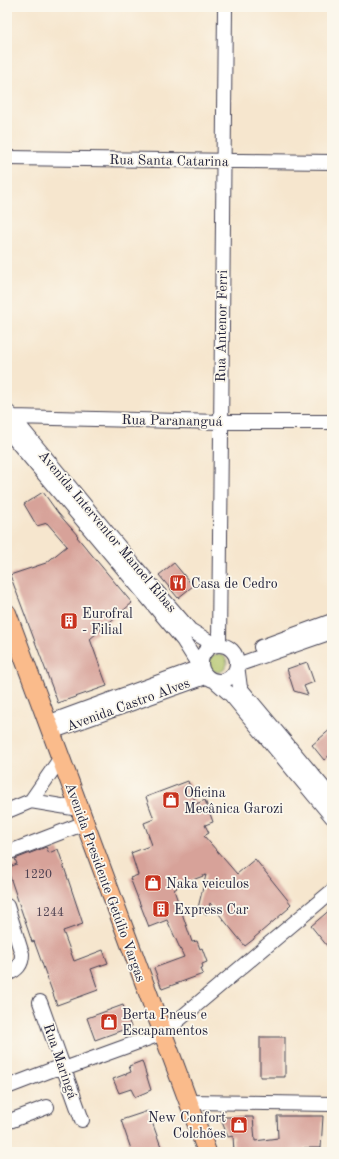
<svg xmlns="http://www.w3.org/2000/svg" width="339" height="1159" font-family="'Old Standard TT',serif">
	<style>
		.green { fill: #b0c367; stroke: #697251 }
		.building { fill: #d7a299 }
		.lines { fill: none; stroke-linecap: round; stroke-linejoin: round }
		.minor-casing { stroke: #423f51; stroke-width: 16 }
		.major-casing { stroke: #423f51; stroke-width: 20 }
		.minor { stroke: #fff; stroke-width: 14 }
		.major { stroke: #fabb8b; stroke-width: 18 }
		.labels { text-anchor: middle; stroke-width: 3.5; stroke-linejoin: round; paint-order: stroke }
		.number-label { font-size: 12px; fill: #4f4252 }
		.street-label { font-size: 14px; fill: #22223b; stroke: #fbf7ec }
		.poi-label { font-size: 14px; fill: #22223b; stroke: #fbf7ec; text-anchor: start }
	</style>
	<rect width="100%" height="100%" fill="#fbf7ec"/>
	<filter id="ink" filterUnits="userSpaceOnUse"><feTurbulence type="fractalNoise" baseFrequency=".025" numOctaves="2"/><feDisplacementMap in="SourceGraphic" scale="8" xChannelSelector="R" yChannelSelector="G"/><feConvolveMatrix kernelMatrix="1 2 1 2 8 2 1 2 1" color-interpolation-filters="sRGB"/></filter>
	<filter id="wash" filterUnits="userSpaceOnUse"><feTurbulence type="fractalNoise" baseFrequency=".012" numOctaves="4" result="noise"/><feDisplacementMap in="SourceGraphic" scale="16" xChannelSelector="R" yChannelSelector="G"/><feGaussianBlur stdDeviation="0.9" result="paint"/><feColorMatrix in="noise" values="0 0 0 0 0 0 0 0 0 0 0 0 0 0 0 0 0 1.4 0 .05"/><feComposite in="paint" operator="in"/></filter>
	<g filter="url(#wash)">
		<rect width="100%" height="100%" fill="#f6e6ce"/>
		<path class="green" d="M209 663a9 9 0 1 1 18 0a9 9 0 1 1-18 0Z"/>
		<g id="blocks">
			<path class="building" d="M 43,492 L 58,513 L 78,536 L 77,537 L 132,603 L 90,639 L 107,686 L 58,703 L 10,575 L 46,563 L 67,546 L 47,523 L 37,526 L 24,504 Z
				M 174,563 L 193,586 L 178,598 L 159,575 Z
				M 307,662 L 314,682 L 304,686 L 308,695 L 294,691 L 287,669 Z
				M 332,728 L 332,753 L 324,760 L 312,745 Z
				M 188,781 L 196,804 L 205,800 L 213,822 L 205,825 L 209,833 L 204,836 L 237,874 L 255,859 L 291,904 L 288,907 L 289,908 L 254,938 L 254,939 L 245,946 L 210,903 L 207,914 L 197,912 L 206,875 L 176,886 L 177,888 L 174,890 L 192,942 L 197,941 L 200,949 L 202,948 L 207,962 L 202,964 L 203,968 L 201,968 L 203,974 L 162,989 L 154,968 L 184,957 L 167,920 L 149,927 L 130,878 L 138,875 L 131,853 L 152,845 L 144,823 L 154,819 L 146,797 Z
				M 46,847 L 49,853 L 58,849 L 83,924 L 63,931 L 74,961 L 103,950 L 108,963 L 91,969 L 98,990 L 57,1005 L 34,941 L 32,942 L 7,868 L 17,864 L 15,859 Z
				M 332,908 L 332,952 L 311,926 Z
				M 123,1005 L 131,1027 L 95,1040 L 87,1018 Z
				M 260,1037 L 285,1037 L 285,1077 L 260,1077 Z
				M 142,1061 L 151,1090 L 135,1097 L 131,1089 L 119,1093 L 113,1079 L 131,1072 L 129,1066 Z
				M 148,1111 L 163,1152 L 132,1152 L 121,1120 Z
				M 277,1116 L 323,1116 L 321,1148 L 304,1148 L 305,1152 L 234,1152 L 233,1136 L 228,1137 L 220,1117 L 253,1117 L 255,1141 L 278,1138 Z"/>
		</g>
	</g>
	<g filter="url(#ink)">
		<use href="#blocks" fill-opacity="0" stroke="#423f51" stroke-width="1"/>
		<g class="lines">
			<defs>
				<path id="minor" d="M 7,158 L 332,162
					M 9,413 L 134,565 L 190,630 L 215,645
					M 13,417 L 220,422 L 332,422
					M 7,430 L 183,640 L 200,667 L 47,723
					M 332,632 L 237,665 L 240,688 L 332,798
					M201 663a18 18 0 1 1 36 0a18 18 0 1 1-36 0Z
					M 219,645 L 225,7
					M 261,647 L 332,621
					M 216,682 L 231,695 L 332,817
					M 51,732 L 206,677
					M 31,801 L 60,759
					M 7,811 L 31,801 L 79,809
					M 7,853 L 85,823
					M 7,906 L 22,954 C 22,965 17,970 7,974
					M 40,1002 L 82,1120
					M 7,1087 L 54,1069 L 64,1069 L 163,1033 L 332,891
					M 189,1102 L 332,1104
					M 7,1122 L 47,1107"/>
				<path id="major" d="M 7,613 L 207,1152"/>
			</defs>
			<use href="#minor" class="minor-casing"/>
			<use href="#major" class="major-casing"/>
			<use href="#minor" class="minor"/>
			<use href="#major" class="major"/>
		</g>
	</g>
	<defs>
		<symbol id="restaurant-square" viewBox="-11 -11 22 22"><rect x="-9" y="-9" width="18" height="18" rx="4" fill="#c8321e" stroke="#fbf7ec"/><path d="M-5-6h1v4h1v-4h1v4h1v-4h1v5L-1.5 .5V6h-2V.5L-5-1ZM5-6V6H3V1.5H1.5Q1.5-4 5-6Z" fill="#fff"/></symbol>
		<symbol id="building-square" viewBox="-11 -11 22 22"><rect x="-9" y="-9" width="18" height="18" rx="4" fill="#c8321e" stroke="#fbf7ec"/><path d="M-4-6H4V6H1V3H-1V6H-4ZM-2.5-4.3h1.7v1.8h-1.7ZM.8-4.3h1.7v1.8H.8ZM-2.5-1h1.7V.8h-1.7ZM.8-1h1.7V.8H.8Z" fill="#fff"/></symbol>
		<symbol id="shop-square" viewBox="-11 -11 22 22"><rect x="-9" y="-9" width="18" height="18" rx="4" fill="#c8321e" stroke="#fbf7ec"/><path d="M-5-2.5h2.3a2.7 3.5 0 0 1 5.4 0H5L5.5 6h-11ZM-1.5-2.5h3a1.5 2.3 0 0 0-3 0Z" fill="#fff"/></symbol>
	</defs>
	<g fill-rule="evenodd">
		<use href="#restaurant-square" x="168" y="573" width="20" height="20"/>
		<use href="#building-square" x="59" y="611" width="20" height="20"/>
		<use href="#shop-square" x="161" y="790" width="20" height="20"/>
		<use href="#shop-square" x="143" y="873" width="20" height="20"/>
		<use href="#building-square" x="151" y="899" width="20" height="20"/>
		<use href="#shop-square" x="99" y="1012" width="20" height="20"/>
		<use href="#shop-square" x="229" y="1115" width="20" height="20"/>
	</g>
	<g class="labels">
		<g class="number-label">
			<text x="38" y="878">1220</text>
			<text x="50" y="916">1244</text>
		</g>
		<g class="street-label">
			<text transform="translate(169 160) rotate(1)" y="5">Rua Santa Catarina</text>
			<text transform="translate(221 326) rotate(-89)" y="5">Rua Antenor Ferri</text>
			<text transform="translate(172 420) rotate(1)" y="5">Rua Parananguá</text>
			<text transform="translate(108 531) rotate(50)" y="5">Avenida Interventor Manoel Ribas</text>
			<text transform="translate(128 704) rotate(-20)" y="5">Avenida Castro Alves</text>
			<text transform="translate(106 882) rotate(70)" y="5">Avenida Presidente Getúlio Vargas</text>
			<text transform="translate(61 1061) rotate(71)" y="5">Rua Maringá</text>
		</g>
		<g class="poi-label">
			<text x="191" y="588">Casa de Cedro</text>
			<text x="82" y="618">Eurofral<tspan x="82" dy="16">- Filial</tspan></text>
			<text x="184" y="797">Oficina<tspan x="184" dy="16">Mecânica Garozi</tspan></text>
			<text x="166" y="888">Naka veiculos</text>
			<text x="174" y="914">Express Car</text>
			<text x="122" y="1019">Berta Pneus e<tspan x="122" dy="16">Escapamentos</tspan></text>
			<text x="226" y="1122" text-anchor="end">New Confort<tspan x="226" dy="16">Colchões</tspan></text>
		</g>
	</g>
	<rect width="339" height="1159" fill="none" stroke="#fbf7ec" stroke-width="24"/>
</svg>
